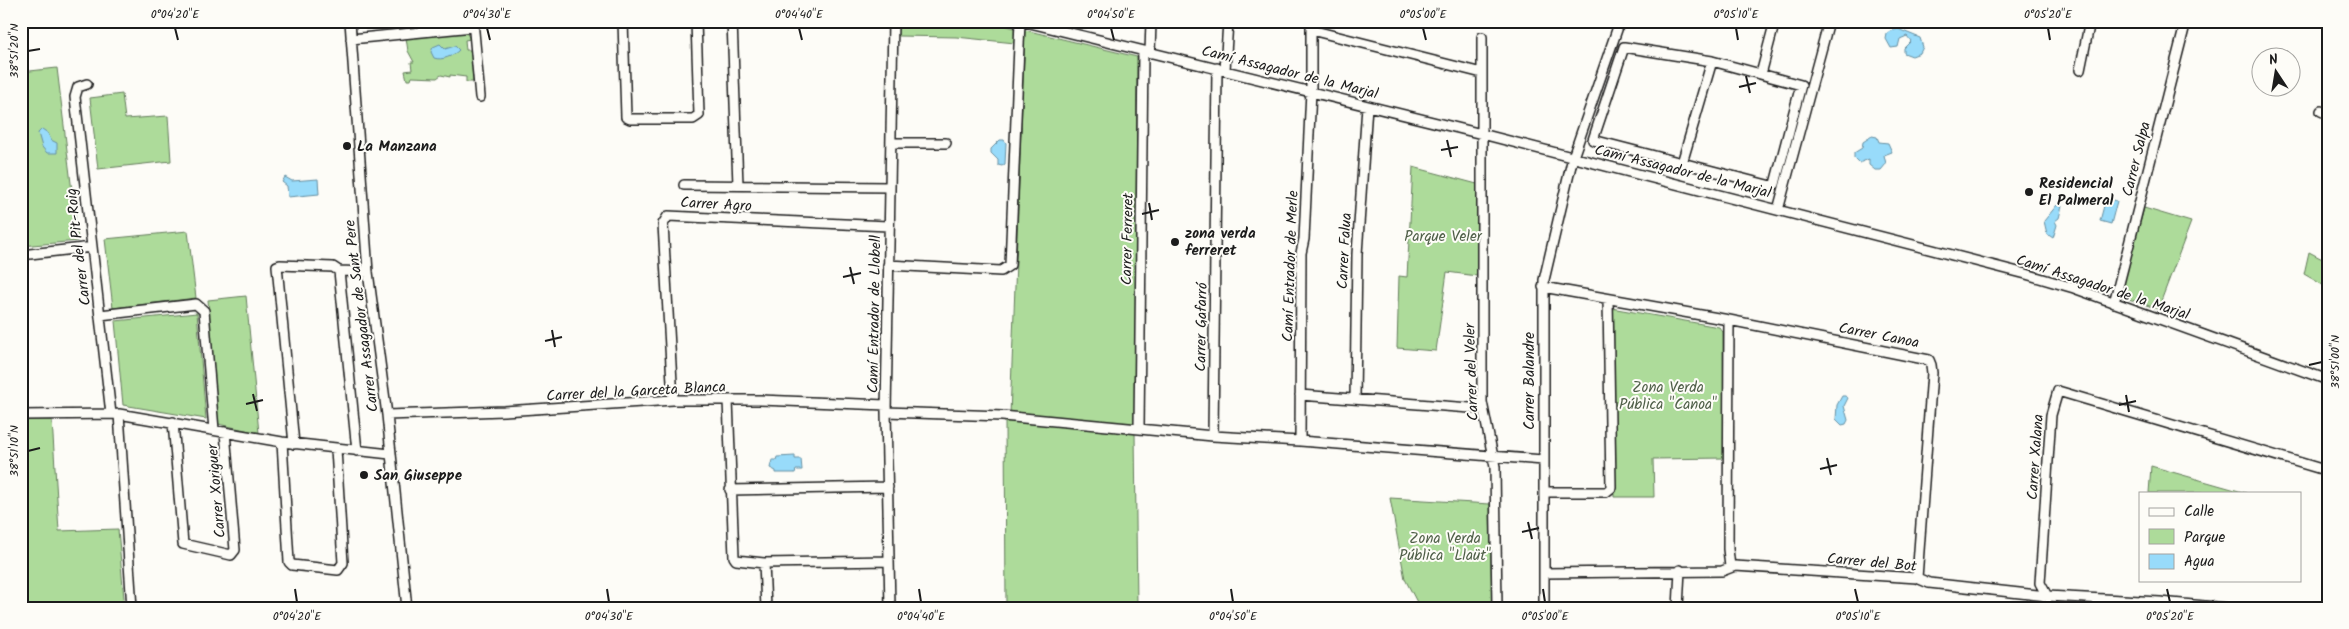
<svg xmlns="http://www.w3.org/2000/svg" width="2349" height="629" font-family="Kalam,sans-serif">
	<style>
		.green { fill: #addb9a; stroke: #647c5b }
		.water { fill: #98dbfa; stroke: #668fa1 }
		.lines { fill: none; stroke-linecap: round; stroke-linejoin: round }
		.street-casing { stroke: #1c1c1c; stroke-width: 12 }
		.street { stroke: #fdfcf7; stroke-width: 9 }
		.ticks { fill: none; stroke: #1c1c1c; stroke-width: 2 }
		.poi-dot { fill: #1c1c1c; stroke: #fdfcf7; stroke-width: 2 }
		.labels { text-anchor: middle; stroke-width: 4; stroke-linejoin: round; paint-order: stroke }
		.street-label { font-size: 15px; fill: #1c1c1c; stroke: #fdfcf7 }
		.poi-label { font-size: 15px; font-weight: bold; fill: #1c1c1c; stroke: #fdfcf7; text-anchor: start }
		.park-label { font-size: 15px; fill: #4f5f48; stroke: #fdfcf7 }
		.neatline { fill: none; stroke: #1c1c1c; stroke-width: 2 }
		.ticks-label { font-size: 12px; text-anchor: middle; fill: #1c1c1c }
	</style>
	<rect width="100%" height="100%" fill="#fdfcf7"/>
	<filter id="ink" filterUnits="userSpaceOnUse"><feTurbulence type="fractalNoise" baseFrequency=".02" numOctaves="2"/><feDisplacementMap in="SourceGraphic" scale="10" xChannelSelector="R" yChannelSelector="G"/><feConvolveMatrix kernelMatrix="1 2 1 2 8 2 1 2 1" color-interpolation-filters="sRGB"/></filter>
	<g filter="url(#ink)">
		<path class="green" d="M 898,21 L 990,21 L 1014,28 L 1015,43 L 956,37 L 899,36 L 896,33 Z
			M 1025,30 L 1137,57 L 1135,425 L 1010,415 Z
			M 466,32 L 470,39 L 465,40 L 466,50 L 471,50 L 473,82 L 466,82 L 466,77 L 450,75 L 450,77 L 441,75 L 437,78 L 412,77 L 411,80 L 407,80 L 405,71 L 412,70 L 411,62 L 414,62 L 408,51 L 406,38 Z
			M 57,68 L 78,241 L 21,246 L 21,72 Z
			M 122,94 L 125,119 L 168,116 L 171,161 L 98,169 L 90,98 Z
			M 1413,167 L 1477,184 L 1477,276 L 1447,272 L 1436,351 L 1397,348 L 1399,276 L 1407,277 Z
			M 2144,208 L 2191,222 L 2158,309 L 2120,296 Z
			M 188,231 L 196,298 L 113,308 L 105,239 Z
			M 2309,252 L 2328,262 L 2328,288 L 2304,274 Z
			M 246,296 L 259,433 L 218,424 L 208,300 Z
			M 1611,308 L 1719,327 L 1723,332 L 1724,458 L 1653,459 L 1654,497 L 1614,497 Z
			M 197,313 L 206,419 L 123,405 L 115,321 Z
			M 1005,419 L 1135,432 L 1137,608 L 1006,608 Z
			M 21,420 L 52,420 L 59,531 L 118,529 L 124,599 L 118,606 L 21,608 Z
			M 2151,466 L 2246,493 L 2149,493 Z
			M 1390,498 L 1490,504 L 1492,608 L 1420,608 L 1405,579 Z"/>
		<path class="water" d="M 1898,29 L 1920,38 L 1923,47 L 1920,53 L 1912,56 L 1904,53 L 1904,48 L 1911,41 L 1907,36 L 1900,39 L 1898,47 L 1891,48 L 1886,39 L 1887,34 L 1891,31 Z
			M 440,44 L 445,49 L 455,46 L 459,50 C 453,56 442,61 434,58 L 431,52 L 433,47 Z
			M 42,129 L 48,133 L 51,140 L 57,143 L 57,153 L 47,153 L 42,147 L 38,133 Z
			M 1872,136 L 1877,137 L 1879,142 L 1888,143 L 1892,152 L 1884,155 L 1886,164 L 1881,170 L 1875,170 L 1869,165 L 1869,159 L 1859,163 L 1854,158 L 1854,153 L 1862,148 L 1863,142 Z
			M 1000,140 L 1004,140 L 1006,143 L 1005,164 L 1002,166 L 998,165 L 998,160 L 991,153 L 991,149 Z
			M 285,177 L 292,181 L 318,179 L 319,194 L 288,197 L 287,186 L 282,182 Z
			M 2106,198 L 2117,201 L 2111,224 L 2100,221 Z
			M 2057,205 L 2062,206 L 2059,218 L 2055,221 L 2057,225 L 2053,238 L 2047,234 L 2044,221 Z
			M 1842,396 L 1845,396 L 1848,398 L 1844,406 L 1848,420 L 1846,424 L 1842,425 L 1836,419 L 1837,405 Z
			M 795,456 L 795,459 L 801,459 L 802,470 L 796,470 L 795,473 L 776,473 L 776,471 L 770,468 L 772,460 L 776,460 L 777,457 Z"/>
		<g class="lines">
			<defs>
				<path id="street" d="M 350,21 L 368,272 L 387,415 L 407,608
					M 473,21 L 480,97
					M 623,21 L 626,117 L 630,119 L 693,119 L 699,115 L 696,21
					M 732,21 L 738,185
					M 1022,21 L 1482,134 L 2026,274 L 2074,288 L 2328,380
					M 1311,30 L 1482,73
					M 1482,37 L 1482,402 L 1495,467 L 1497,608
					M 351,39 L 473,27
					M 1624,47 L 1712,61 L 1801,85 L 1775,184 L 1771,186 L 1593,140 Z
					M 1150,53 L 1151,21
					M 1225,70 L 1228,21
					M 2080,70 L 2090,21
					M 1761,74 L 1775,21
					M 87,84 L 78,87 L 75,97 L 111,414
					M 2321,111 L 2328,114
					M 891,143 L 946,143
					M 1682,163 L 1712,61
					M 684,185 L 889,187
					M 1778,210 L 1829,21
					M 21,255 L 92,247
					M 888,265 L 1001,271 L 1010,265 L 1020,21
					M 339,271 L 357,451
					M 1543,287 L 1729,320 L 1929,360 L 1931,365 L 1932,373 L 1917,578
					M 2114,303 L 2186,21
					M 100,315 L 196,304 L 204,311 L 214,430
					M 1729,320 L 1728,549 L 1730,567
					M 1300,395 L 1483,409
					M 1355,399 L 1357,254 L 1367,106
					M 673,400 L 663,224 L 668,216 L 888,226
					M 728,400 L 734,557 L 736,560 L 764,563 L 889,561
					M 886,412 L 1002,416 L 1213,436 L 1300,441 L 1543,460
					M 119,414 L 132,608
					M 21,415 L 119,414 L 282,442 L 390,454
					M 387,415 L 504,411 L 673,400 L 760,400 L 886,405
					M 173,422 L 183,544 L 231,555 L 235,550 L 225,432
					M 1139,428 L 1143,51
					M 1213,436 L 1217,68
					M 1300,441 L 1301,253 L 1304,239 L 1311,91 L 1311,21
					M 282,442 L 289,562 L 292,565 L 338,570 L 343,563 L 336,449
					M 294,444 L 277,266 L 280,265 L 333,267 L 339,271 L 368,272
					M 730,490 L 888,487
					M 1544,492 L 1606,492 L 1611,488 L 1608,299
					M 764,563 L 766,608
					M 1544,573 L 1722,571 L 1735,566 L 1917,578 L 1929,583 L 2047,596 L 2160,602 L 2227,608
					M 890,608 L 886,412 L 893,21
					M 1544,608 L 1544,280 L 1573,157 L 1620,21
					M 1678,608 L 1680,570
					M 2046,608 L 2047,596 L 2040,583 L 2051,415 L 2058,391 L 2328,471"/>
			</defs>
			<use href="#street" class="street-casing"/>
			<use href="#street" class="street"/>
		</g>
	</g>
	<path class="ticks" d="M 175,28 L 178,40M 487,28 L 490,40M 799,28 L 802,40M 1111,28 L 1114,40M 1423,28 L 1426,40M 1736,28 L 1738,40M 2048,28 L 2050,40M 28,51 L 40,49M 1746,76 L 1750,93M 1739,87 L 1756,83M 1447,140 L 1451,157M 1441,150 L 1458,147M 1149,203 L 1152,220M 1142,214 L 1159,210M 850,267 L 854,284M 843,277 L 861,273M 552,330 L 555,347M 545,341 L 562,337M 2309,365 L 2322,362M 253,394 L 257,411M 2126,395 L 2129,412M 246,404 L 263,400M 2119,405 L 2136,401M 28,451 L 40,448M 1827,458 L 1831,475M 1820,469 L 1837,465M 1528,522 L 1532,539M 1522,532 L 1539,528M 295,589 L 297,602M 607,589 L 609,602M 919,589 L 921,602M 1231,589 L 1233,602M 1543,589 L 1545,602M 1855,589 L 1858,602M 2167,589 L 2170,602"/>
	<g class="poi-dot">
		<circle cx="347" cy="146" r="5"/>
		<circle cx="2029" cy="192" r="5"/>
		<circle cx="1175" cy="242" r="5"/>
		<circle cx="364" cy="475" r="5"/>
	</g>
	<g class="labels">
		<g class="street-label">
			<text transform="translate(1290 72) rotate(14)" y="5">Camí Assagador de la Marjal</text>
			<text transform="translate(2136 159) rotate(-76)" y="5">Carrer Salpa</text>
			<text transform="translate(1683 171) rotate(14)" y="5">Camí Assagador de la Marjal</text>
			<text transform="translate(716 204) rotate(3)" y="5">Carrer Agro</text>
			<text transform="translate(1127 239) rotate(-89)" y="5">Carrer Ferreret</text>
			<text transform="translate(78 247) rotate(-97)" y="5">Carrer del Pit-Roig</text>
			<text transform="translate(1344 251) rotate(-87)" y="5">Carrer Falua</text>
			<text transform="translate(1290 266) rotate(-88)" y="5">Camí Entrador de Merle</text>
			<text transform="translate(2103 287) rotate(18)" y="5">Camí Assagador de la Marjal</text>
			<text transform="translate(874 314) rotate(-89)" y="5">Camí Entrador de Llobell</text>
			<text transform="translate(361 316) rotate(-97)" y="5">Carrer Assagador de Sant Pere</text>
			<text transform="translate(1201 327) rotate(-89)" y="5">Carrer Gafarró</text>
			<text transform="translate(1879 335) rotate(11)" y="5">Carrer Canoa</text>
			<text transform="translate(1471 372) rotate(-92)" y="5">Carrer del Veler</text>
			<text transform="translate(1529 381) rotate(-90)" y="5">Carrer Balandre</text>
			<text transform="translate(636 391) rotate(-3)" y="5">Carrer del la Garceta Blanca</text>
			<text transform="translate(2035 457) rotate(-86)" y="5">Carrer Xalana</text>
			<text transform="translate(216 491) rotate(-95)" y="5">Carrer Xoriguer</text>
			<text transform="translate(1872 562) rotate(5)" y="5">Carrer del Bot</text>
		</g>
		<g class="poi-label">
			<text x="357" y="151">La Manzana</text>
			<text x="2039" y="188">Residencial<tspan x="2039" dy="17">El Palmeral</tspan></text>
			<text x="1185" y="238">zona verda<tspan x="1185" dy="17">ferreret</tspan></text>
			<text x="374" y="480">San Giuseppe</text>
		</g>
		<g class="park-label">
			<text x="1443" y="241">Parque Veler</text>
			<text x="1668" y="392">Zona Verda<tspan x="1668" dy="17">Pública "Canoa"</tspan></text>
			<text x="1445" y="543">Zona Verda<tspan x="1445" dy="17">Pública "Llaüt"</tspan></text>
		</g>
	</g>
	<rect width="2349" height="629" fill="none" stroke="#fdfcf7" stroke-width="55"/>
	<rect x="2139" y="492" width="162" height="90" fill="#fdfcf7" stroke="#a3a29f"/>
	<rect x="2149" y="508" width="25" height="8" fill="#fdfcf7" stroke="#a3a29f"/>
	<text x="2184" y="516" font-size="15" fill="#1c1c1c">Calle</text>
	<rect x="2149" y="529" width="25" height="15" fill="#addb9a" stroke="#a3a29f"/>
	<text x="2184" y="542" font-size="15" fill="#1c1c1c">Parque</text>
	<rect x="2149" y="554" width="25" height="15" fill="#98dbfa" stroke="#a3a29f"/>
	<text x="2184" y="566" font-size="15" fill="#1c1c1c">Agua</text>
	<g transform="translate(2276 72) rotate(348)"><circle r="24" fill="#fdfcf7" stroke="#a3a29f"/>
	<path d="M0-4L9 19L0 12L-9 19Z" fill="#1c1c1c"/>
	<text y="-8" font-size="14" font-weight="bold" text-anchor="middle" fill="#1c1c1c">N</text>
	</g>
	<rect x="28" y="28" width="2294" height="574" class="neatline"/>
	<g class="ticks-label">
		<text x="175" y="18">0°04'20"E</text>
		<text x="487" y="18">0°04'30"E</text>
		<text x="799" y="18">0°04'40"E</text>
		<text x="1111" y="18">0°04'50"E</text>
		<text x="1423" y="18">0°05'00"E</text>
		<text x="1736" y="18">0°05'10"E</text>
		<text x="2048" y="18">0°05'20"E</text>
		<text transform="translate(14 51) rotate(-90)" y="4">38°51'20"N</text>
		<text transform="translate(2335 362) rotate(-90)" y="4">38°51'00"N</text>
		<text transform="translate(14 451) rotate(-90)" y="4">38°51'10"N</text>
		<text x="297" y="620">0°04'20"E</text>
		<text x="609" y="620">0°04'30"E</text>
		<text x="921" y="620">0°04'40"E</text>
		<text x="1233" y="620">0°04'50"E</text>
		<text x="1545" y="620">0°05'00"E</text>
		<text x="1858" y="620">0°05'10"E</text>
		<text x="2170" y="620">0°05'20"E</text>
	</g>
</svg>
